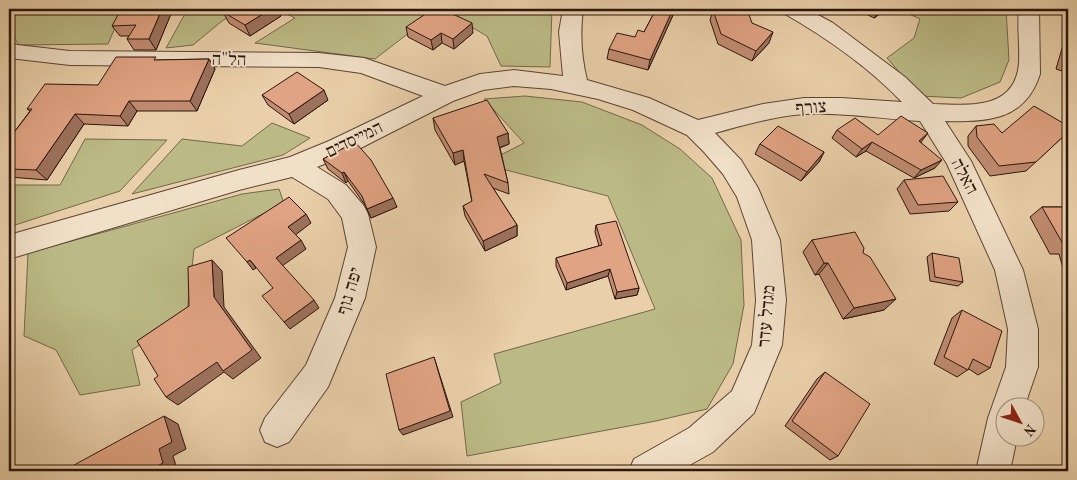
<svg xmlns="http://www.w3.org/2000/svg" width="1077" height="480" font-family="'Old Standard TT','Frank Ruhl Libre',serif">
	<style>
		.green { fill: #bbba86; stroke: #73684a }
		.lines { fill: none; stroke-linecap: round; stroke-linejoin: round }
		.minor-casing { stroke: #5b4434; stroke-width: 2 }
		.minor { fill: #f1e0c8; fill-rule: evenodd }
		.wall { fill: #c18c71; stroke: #2b150d }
		.shaded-wall { fill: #9d725c; stroke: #2b150d }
		.building { fill: #e0a383; stroke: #2b150d }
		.labels { text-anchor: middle; stroke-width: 4; stroke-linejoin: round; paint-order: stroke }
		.street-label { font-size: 18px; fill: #2b150d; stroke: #f1e0c8 }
	</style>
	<rect width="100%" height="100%" fill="#ead0aa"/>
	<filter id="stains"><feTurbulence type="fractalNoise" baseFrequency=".004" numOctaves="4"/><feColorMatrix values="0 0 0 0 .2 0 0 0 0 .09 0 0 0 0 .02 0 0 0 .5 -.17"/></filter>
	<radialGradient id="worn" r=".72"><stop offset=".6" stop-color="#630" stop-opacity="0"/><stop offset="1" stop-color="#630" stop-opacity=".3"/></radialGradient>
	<path class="green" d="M 22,9 L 243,9 L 222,21 L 193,45 L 166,48 L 186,12 L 121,14 L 108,44 L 19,45 L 9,30 L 9,11 Z
		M 277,9 L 322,9 L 330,15 L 345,9 L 552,9 L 550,67 L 501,66 L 487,36 L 440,9 L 375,59 L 255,43 L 295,18 Z
		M 898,9 L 1006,9 L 1009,60 L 1000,82 L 961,98 L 920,96 L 887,58 L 914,38 L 920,19 Z
		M 525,96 L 582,102 L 642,125 L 680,149 L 712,178 L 741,240 L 744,305 L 733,364 L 707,409 L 656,421 L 467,456 L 461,402 L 501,383 L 494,354 L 655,309 L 608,196 L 502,169 L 491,160 L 524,143 L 484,99 Z
		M 272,123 L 310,138 L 283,155 L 132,194 L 182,139 L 242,146 Z
		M 85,139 L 167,140 L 120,191 L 9,227 L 9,185 L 60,185 Z
		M 279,189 L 284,203 L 194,249 L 187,313 L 132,350 L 140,385 L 80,395 L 56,350 L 24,336 L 28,253 L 242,194 Z"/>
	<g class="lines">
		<defs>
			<path id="minor" d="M 563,9 L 583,9 C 580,33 581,56 587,80 L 649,98 L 698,120 L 763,104 L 804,98 L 841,98 L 902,102 C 868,67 827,38 785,14 L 782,9 L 807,9 L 833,23 L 905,77 L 933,104 C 968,105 1015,111 1019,63 C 1020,45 1017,27 1019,9 L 1039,9 L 1040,74 C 1025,121 987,122 945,121 L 971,161 L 1023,270 L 1038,329 L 1038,367 L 1024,408 L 1004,408 L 1004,438 L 1017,438 L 1010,471 L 976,471 L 988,418 L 1006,367 L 1008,329 L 995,270 L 947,164 L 920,121 C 882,119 844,112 805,114 C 775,116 745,125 715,133 L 741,160 L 758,188 L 780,240 L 786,300 L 782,345 L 754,413 L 713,452 L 679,471 L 629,471 L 634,459 L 689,428 L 732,391 L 752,345 L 756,300 L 752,240 L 737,197 L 723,174 L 704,152 L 687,135 L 633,110 L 598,99 L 551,89 L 514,86 L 483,90 L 453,101 L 347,155 L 317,167 L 346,185 L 364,206 L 368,214 L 376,247 L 365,298 L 328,387 L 289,442 L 277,447 L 265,442 L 260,430 L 265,418 L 306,365 L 335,298 L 348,247 L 342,218 L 328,199 L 292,177 L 239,190 L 9,259 L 9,235 L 239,170 L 290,157 L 329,141 L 423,96 L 361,73 L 319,67 L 70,65 L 9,58 L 9,44 L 70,51 L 319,53 L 364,58 L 445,86 L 480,74 L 514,70 L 563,76 L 559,32 Z"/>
		</defs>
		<use href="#minor" class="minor-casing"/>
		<use href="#minor" class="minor"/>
	</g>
	<path class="wall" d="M 173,9 L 156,50 L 134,50 L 127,39 L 129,36 L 120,36 L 112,26 Z
		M 229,9 L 278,9 L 281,16 L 250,36 L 229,23 L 223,12 Z
		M 656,9 L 675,9 L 674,13 L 648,70 L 607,59 L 609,49 L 635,37 L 644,32 Z
		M 820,9 L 836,9 L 831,14 Z
		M 856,9 L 887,9 L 874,18 Z
		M 713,10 L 752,23 L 769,43 L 752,61 L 718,44 L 710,20 Z
		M 406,27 L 473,33 L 454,49 L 442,43 L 433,50 L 408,37 Z
		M 1068,39 L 1068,73 L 1056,69 L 1063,45 Z
		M 209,59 L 215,69 L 197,111 L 137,111 L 128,126 L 84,124 L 47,180 L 9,177 L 9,139 L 30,111 L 27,109 L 98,85 L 157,60 Z
		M 262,95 L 328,100 L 294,124 L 268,105 Z
		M 433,118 L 508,133 L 509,144 L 500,148 L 508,183 L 509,194 L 493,188 L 517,225 L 517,236 L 485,251 L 465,216 L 463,206 L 472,202 L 464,161 L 455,165 L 435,130 Z
		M 976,126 L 1002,133 L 1068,132 L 1026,171 L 990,176 L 968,146 L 968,136 Z
		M 837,130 L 878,135 L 921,142 L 935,168 L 914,178 L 866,151 L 856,157 L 832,138 Z
		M 355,142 L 397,207 L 371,218 L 365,205 L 348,181 L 346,183 L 328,169 L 323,159 Z
		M 760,144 L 824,152 L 819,162 L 801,181 L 755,154 Z
		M 904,180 L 958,202 L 949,211 L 910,214 L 897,189 Z
		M 1042,207 L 1068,207 L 1068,286 L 1059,254 L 1050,254 L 1030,217 Z
		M 596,225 L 639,288 L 637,295 L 615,299 L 608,276 L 566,290 L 556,266 L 556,258 L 599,246 L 595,232 Z
		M 812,240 L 863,253 L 884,310 L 843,319 L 819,274 L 815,275 L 803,252 Z
		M 932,253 L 963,282 L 958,286 L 930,281 L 927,257 Z
		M 962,310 L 990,368 L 978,375 L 969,369 L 957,377 L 934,364 L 952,318 Z
		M 825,372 L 838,456 L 830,460 L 785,426 L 817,379 Z
		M 1068,389 L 1068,395 L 1065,392 Z"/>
	<path class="shaded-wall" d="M 162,9 L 173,9 L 156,50 L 149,39 Z
		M 271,9 L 278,9 L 281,16 L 250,36 L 245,25 Z
		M 673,9 L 675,9 L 674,13 L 648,70 L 650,60 Z
		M 833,9 L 836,9 L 831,14 Z
		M 880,9 L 887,9 L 874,18 Z
		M 472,23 L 473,33 L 454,49 L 453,39 Z
		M 773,32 L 769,43 L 752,61 L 756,51 Z
		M 441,33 L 442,43 L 433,50 L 431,40 Z
		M 209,59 L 215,69 L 197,111 L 190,101 Z
		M 324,90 L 328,100 L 294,124 L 289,114 Z
		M 129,101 L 137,111 L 128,126 L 120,116 Z
		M 75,114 L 84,124 L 47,180 L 36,170 Z
		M 508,133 L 509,144 L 498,148 L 497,137 Z
		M 928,133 L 922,141 L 913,149 L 919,141 Z
		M 872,142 L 866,151 L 856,157 L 862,149 Z
		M 463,150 L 464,161 L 455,165 L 453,153 Z
		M 824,152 L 819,162 L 801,181 L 807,172 Z
		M 942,160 L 935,168 L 914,178 L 921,170 Z
		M 344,172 L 348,181 L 346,183 L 342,173 Z
		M 393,198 L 397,207 L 371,218 L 367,209 Z
		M 306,214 L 311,223 L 294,236 L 288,227 Z
		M 517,225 L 517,236 L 485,251 L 483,241 Z
		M 301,240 L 306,249 L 282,266 L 276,258 Z
		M 212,260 L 222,271 L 224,307 L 261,358 L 233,379 L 224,372 L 178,405 L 166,397 L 214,297 Z
		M 250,260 L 256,268 L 253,270 L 247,262 Z
		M 824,263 L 828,263 L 819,274 L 815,275 Z
		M 610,269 L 608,276 L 566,290 L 567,283 Z
		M 639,288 L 637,295 L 615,299 L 617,292 Z
		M 896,299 L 884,310 L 843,319 L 854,308 Z
		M 9,300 L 11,348 L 9,367 Z
		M 314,300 L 319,308 L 290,329 L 284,322 Z
		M 434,357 L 453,417 L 403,435 L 399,430 Z
		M 164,416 L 178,424 L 186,449 L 173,456 L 177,469 L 173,471 L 148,471 L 159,449 Z"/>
	<path class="building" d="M 121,9 L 162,9 L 149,39 L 127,39 L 136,25 L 112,26 Z
		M 229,9 L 271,9 L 245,25 L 223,12 Z
		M 433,9 L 442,9 L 472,23 L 453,39 L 441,33 L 431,40 L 406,27 Z
		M 656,9 L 673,9 L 650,60 L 609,49 L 617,33 L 635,37 L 638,30 L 644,32 Z
		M 747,9 L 752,23 L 773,32 L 756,51 L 721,34 L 713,10 Z
		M 1068,47 L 1068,62 L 1065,60 Z
		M 116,57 L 156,57 L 154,60 L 209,59 L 190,101 L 129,101 L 120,116 L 75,114 L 36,170 L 9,169 L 9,139 L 32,109 L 27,109 L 45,84 L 98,85 Z
		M 297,72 L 324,90 L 289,114 L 262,95 Z
		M 487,100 L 508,133 L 497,137 L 508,183 L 484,174 L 517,225 L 483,241 L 463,206 L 472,201 L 463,150 L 453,153 L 433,118 Z
		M 1034,106 L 1068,126 L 1068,132 L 1036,162 L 999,166 L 977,137 L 976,126 L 994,124 L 1002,133 Z
		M 901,116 L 928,133 L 919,141 L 942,160 L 921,170 L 872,142 L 862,149 L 837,130 L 855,118 L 878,135 Z
		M 778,126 L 824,152 L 807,172 L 760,144 Z
		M 355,142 L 371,160 L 393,198 L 367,209 L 362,196 L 344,172 L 342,173 L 323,159 Z
		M 943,176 L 958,202 L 918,205 L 904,180 Z
		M 289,197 L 306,214 L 288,227 L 301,240 L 276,258 L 314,300 L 284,322 L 262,296 L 273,288 L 250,260 L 247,262 L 226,238 Z
		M 1042,207 L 1068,207 L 1068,244 L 1063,244 Z
		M 616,221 L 639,288 L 617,292 L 610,269 L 567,283 L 556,258 L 602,245 L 596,225 Z
		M 855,232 L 864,248 L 863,253 L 870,257 L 896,299 L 854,308 L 828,263 L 824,263 L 812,240 Z
		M 932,253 L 959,258 L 963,282 L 935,277 Z
		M 212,260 L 214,297 L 252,350 L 223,371 L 217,362 L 166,397 L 154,379 L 158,376 L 137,341 L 189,306 L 188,267 Z
		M 962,310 L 1002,331 L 990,368 L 973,359 L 968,370 L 944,357 Z
		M 434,357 L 450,411 L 399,430 L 386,374 Z
		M 825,372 L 870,404 L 838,456 L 792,421 Z
		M 164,416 L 172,442 L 159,449 L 163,463 L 148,471 L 65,471 L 65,470 Z"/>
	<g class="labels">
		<g class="street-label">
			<text transform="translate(229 59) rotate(1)" y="6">הל"ה</text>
			<text transform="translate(811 107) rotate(-4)" y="6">צורף</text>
			<text transform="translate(354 139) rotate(-26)" y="6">המייסדים</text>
			<text transform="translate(965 176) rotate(62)" y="6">האלה</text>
			<text transform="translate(349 291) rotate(-73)" y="6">יפה נוף</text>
			<text transform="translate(766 316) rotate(-85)" y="6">מגדל עדר</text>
		</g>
	</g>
	<rect width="1077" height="480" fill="none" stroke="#ead0aa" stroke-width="30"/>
	<rect x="10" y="10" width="1057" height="460" fill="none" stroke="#2b150d" stroke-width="2.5"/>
	<rect x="15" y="15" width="1047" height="450" fill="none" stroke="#2b150d"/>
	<g transform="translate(1020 422) rotate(130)"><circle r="24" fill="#f1e0c8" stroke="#a28f7d"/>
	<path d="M0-4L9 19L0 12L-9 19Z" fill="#8f2418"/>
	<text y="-8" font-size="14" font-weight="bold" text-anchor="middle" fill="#2b150d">N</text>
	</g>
	<rect width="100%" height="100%" filter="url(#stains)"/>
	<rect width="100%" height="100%" fill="url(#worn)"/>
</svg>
